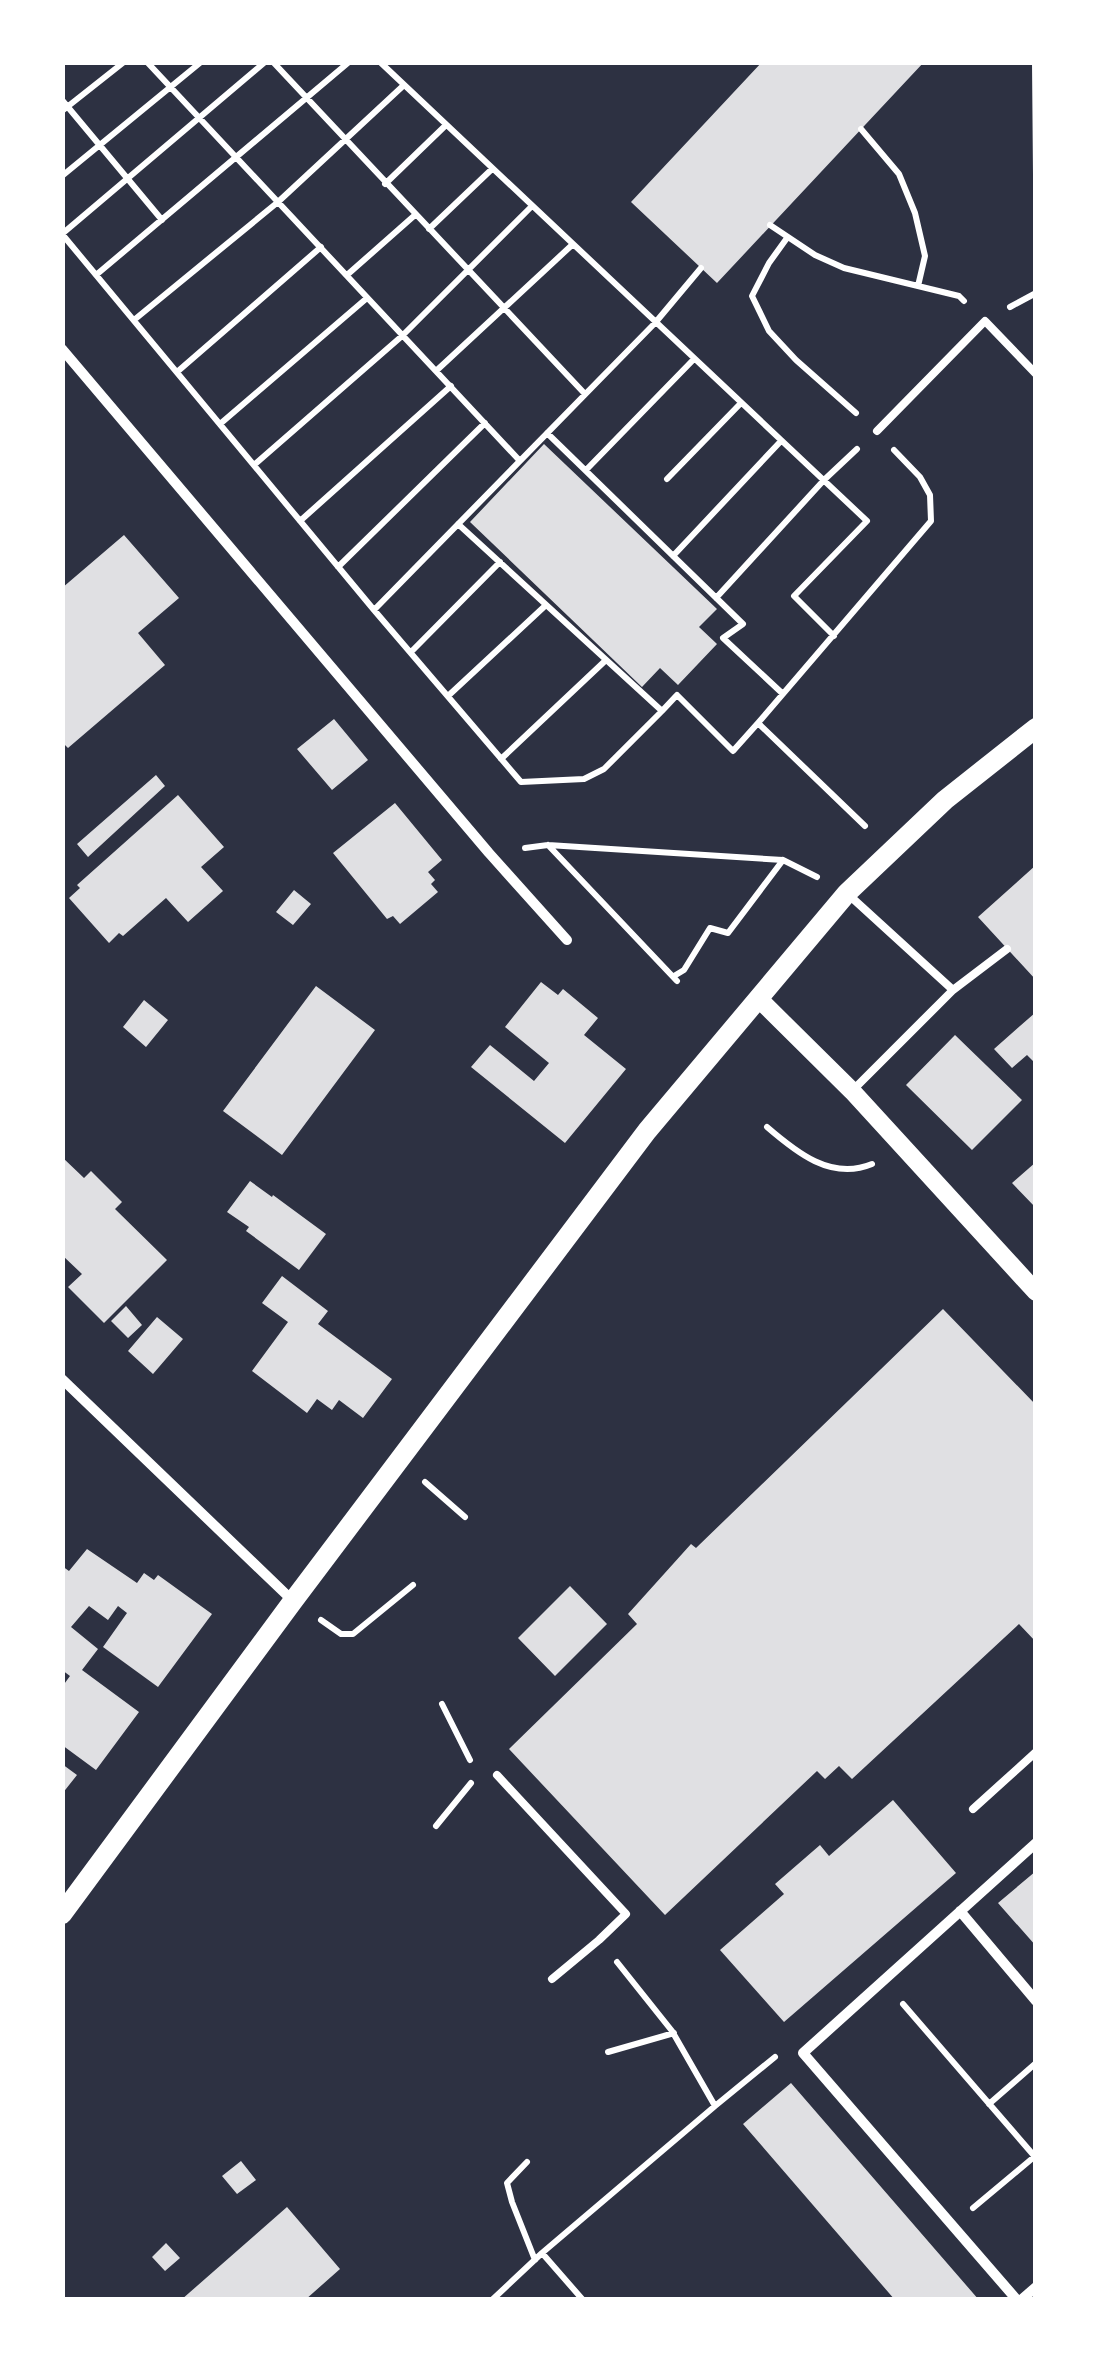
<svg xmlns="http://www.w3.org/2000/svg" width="1098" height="2362" font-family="'PT Sans',sans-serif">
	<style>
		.building { fill: #e0e0e3 }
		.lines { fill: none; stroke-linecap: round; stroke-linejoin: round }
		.path { stroke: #fff; stroke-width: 6 }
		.service { stroke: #fff; stroke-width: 8 }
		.minor { stroke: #fff; stroke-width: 10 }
		.tertiary { stroke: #fff; stroke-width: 18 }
		.secondary { stroke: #fff; stroke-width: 20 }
	</style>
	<rect width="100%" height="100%" fill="#2d3142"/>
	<path class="building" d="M 762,62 L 924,62 L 717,283 L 631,202 Z
		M 544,444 L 717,609 L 699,627 L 717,644 L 678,685 L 660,668 L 642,687 L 470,522 Z
		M 124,535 L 179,598 L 138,633 L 165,665 L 68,748 L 62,742 L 62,588 Z
		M 334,719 L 368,760 L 332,790 L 297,749 Z
		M 156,775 L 165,786 L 88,857 L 77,844 Z
		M 178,795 L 224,847 L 201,867 L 223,891 L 188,922 L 166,898 L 123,936 L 119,933 L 109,943 L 69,898 L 80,888 L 77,885 Z
		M 395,803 L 442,860 L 428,872 L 435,880 L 431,884 L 438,892 L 400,924 L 393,916 L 387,919 L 333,853 Z
		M 1036,865 L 1036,980 L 978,917 Z
		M 294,890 L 311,904 L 293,925 L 276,912 Z
		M 541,982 L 558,995 L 563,989 L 598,1018 L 584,1035 L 626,1069 L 565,1143 L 471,1067 L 490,1045 L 534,1081 L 549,1063 L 505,1027 Z
		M 316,986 L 375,1030 L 282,1155 L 223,1111 Z
		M 144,1000 L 168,1020 L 146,1047 L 123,1027 Z
		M 1036,1012 L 1036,1064 L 1027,1055 L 1012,1068 L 994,1049 Z
		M 955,1035 L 1022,1100 L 972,1150 L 906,1085 Z
		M 62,1157 L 84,1178 L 91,1171 L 122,1202 L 115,1209 L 167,1260 L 104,1323 L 68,1287 L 82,1274 L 62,1255 Z
		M 1036,1162 L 1036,1208 L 1012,1183 Z
		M 250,1181 L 272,1197 L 273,1195 L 326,1234 L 299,1270 L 246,1231 L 249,1227 L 227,1212 Z
		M 282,1276 L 328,1311 L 318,1324 L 392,1379 L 363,1418 L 339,1400 L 332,1410 L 317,1399 L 307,1413 L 252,1371 L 288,1322 L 262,1303 Z
		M 126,1306 L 142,1325 L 128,1338 L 111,1321 Z
		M 943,1309 L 1036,1405 L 1036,1642 L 1019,1624 L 852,1779 L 839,1766 L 825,1779 L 817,1771 L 665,1915 L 509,1749 L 637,1624 L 628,1614 L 691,1544 L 696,1548 Z
		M 157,1317 L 183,1339 L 153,1374 L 128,1351 Z
		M 87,1549 L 137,1583 L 144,1573 L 154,1580 L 158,1575 L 212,1614 L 158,1687 L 103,1647 L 127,1613 L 118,1606 L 108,1620 L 89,1606 L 71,1627 L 98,1649 L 82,1670 L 139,1712 L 96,1770 L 62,1745 L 62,1687 L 70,1676 L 62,1670 L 62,1566 L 69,1571 Z
		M 570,1586 L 607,1624 L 555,1676 L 518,1638 Z
		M 62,1764 L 77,1775 L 62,1794 Z
		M 893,1800 L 956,1873 L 784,2022 L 720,1950 L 784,1894 L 775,1884 L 820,1845 L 829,1856 Z
		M 1036,1871 L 1036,1946 L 998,1903 Z
		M 791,2083 L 979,2300 L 895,2300 L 743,2124 Z
		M 241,2161 L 256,2180 L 237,2194 L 222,2176 Z
		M 287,2207 L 340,2269 L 305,2300 L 181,2300 Z
		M 166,2243 L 180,2258 L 165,2271 L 152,2257 Z"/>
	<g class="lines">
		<path class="path" d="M 147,62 L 520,461
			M 273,62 L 585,394
			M 380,62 L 867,521 L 794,596 L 834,636
			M 1035,62 L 1036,175
			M 62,100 L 162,220
			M 62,111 L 124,62
			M 861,129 L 899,174 L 915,213 L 925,256 L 918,286
			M 62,176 L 201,62
			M 385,184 L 446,125
			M 770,225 L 815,255 L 844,268 L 959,296 L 964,301
			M 429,229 L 492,169
			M 62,234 L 374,610 L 521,782 L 584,779 L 604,769 L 662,711 L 458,524
			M 62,234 L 265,62
			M 787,238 L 769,263 L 752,296 L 769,331 L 796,360 L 856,413
			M 96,275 L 349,62
			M 347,275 L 415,215
			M 1010,307 L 1036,293
			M 134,320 L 278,202 L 404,85
			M 436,371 L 572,245
			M 177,372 L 321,247
			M 220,424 L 367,298
			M 547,433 L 743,624 L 723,638 L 783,694
			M 254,465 L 402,336 L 532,206
			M 586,470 L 694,359
			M 667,479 L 741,403
			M 300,521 L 451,386
			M 673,556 L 781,441
			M 338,567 L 485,423
			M 716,598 L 824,480 L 857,449
			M 374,610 L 655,323 L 701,268
			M 411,652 L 500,562
			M 448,696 L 546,605
			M 662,711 L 677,695 L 733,751 L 758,723 L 931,521 L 930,495 L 920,477 L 894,450
			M 758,723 L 865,826
			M 501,759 L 606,660
			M 548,845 L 677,981
			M 525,848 L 548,845 L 783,860 L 817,877
			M 674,976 L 684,970 L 710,928 L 728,933 L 783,860
			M 767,1127 C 796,1152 831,1181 872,1164
			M 425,1482 L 465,1517
			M 321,1620 L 341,1634 L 353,1634 L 413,1585
			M 442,1704 L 470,1760
			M 436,1826 L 471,1783
			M 617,1962 L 672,2031 L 715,2106 L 775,2057
			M 903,2004 L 1036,2158
			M 608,2052 L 674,2033
			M 989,2104 L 1036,2063
			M 527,2162 L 507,2183 L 512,2202 L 535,2260
			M 973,2208 L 1034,2157
			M 542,2253 L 583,2300
			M 492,2300 L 542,2253 L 715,2106"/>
		<path class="service" d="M 877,431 L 985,321 L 1036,374
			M 850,896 L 953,990
			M 852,1091 L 953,990 L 1007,949
			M 497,1775 L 626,1914 L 599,1940 L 552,1979
			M 973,1809 L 1036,1752"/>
		<path class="minor" d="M 62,349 L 489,853 L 567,940
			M 62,1379 L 293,1601
			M 960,1911 L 1036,2001
			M 1017,2300 L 803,2053 L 1036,1843
			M 1021,2300 L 1036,2287"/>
		<path class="tertiary" d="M 758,998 L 852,1091 L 1036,1292"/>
		<path class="secondary" d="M 62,1914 L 293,1601 L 647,1131 L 847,893 L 945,800 L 1036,728"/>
	</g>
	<rect width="1098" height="2362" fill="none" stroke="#ffffff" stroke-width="130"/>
</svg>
